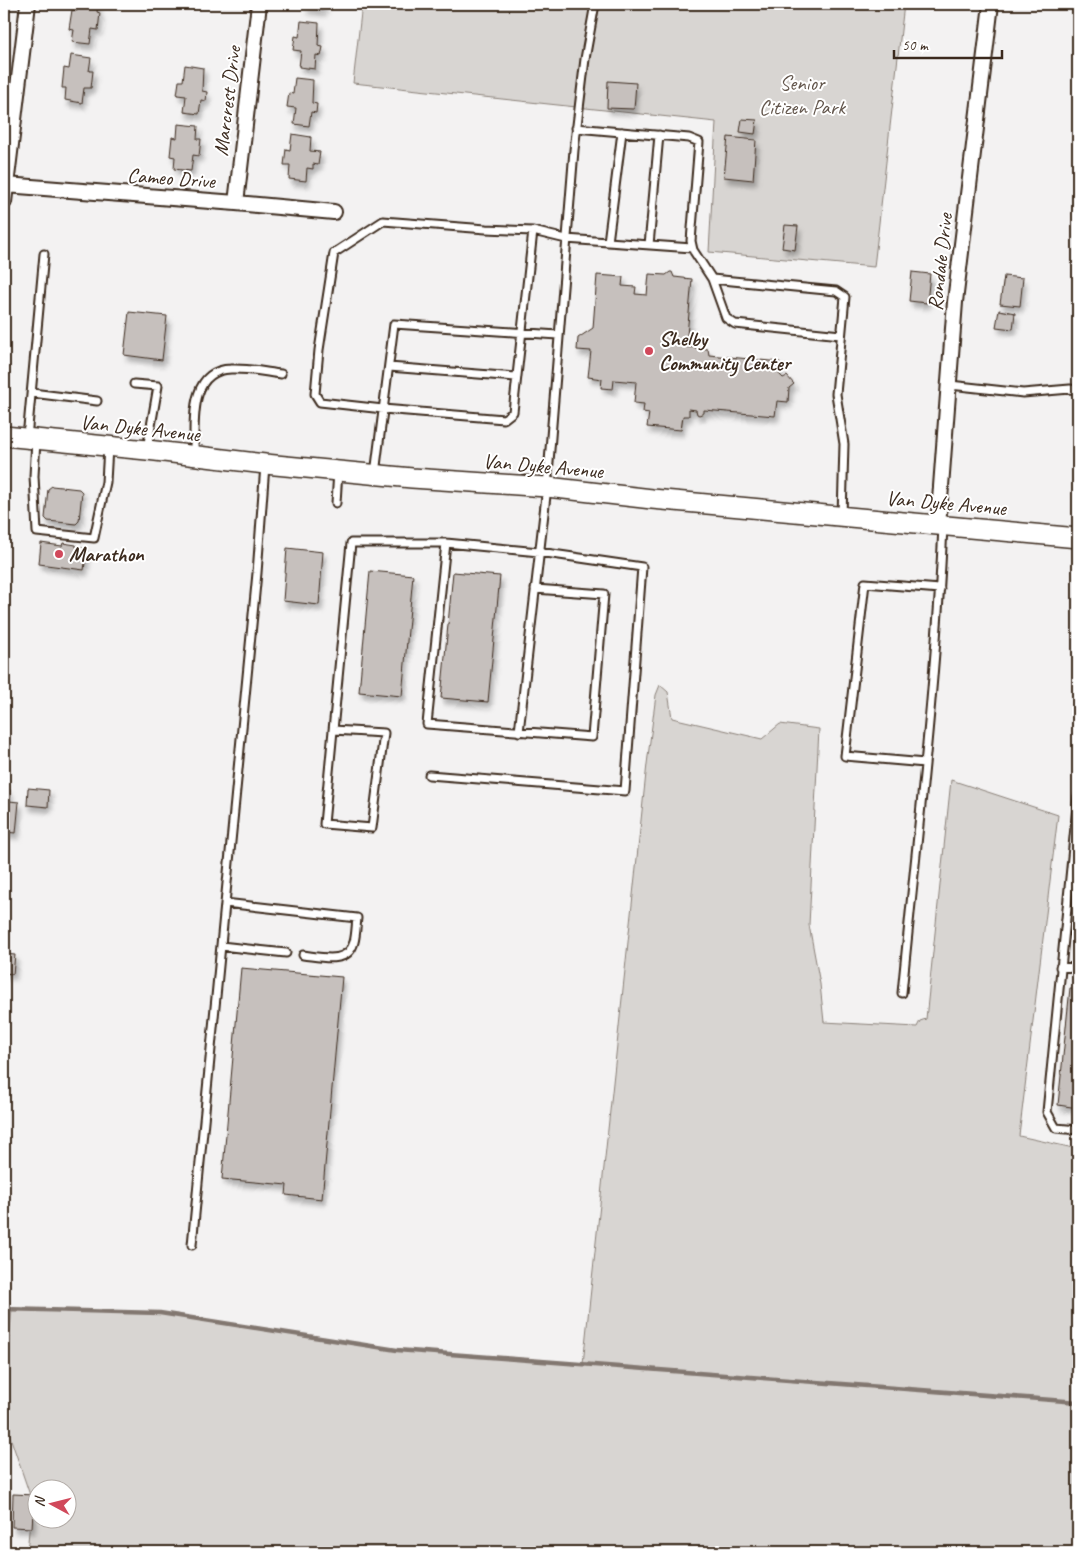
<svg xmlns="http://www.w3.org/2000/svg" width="1082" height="1556" font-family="Caveat,sans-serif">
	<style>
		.green { fill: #d8d5d2; stroke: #8a8078; fill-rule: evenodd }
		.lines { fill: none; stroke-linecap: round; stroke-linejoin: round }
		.stream { stroke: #827770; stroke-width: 4.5 }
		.building { fill: #c6c0bd; stroke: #3b2a1e; filter: url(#shadow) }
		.service-casing { stroke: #3b2a1e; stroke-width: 11 }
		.minor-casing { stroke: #3b2a1e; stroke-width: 18 }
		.secondary-casing { stroke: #3b2a1e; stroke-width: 22 }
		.service { stroke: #fff; stroke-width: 7 }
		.minor { stroke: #fff; stroke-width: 14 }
		.secondary { stroke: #fff; stroke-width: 19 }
		.poi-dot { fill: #d1495b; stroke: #fff; stroke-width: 2 }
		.labels { text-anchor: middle; stroke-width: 4; stroke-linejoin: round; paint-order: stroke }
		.park-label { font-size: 21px; fill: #62554b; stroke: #fff }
		.street-label { font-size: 21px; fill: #3b2a1e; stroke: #fff }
		.poi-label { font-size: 21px; font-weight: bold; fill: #3b2a1e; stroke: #fff; text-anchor: start }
	</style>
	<defs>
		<filter id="shadow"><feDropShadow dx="3" dy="5.5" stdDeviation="2.5" flood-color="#0004"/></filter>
	</defs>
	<rect width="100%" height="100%" fill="#f3f2f2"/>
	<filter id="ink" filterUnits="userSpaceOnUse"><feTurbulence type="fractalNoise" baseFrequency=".02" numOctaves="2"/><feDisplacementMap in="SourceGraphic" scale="10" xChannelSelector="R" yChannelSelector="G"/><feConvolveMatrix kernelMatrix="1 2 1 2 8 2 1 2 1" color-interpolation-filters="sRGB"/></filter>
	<g filter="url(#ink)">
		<path class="green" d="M 362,4 L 904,4 L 874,267 L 709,252 L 716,122 L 353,83 Z
			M 660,685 L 668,692 L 672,718 L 762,739 L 780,724 L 819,729 L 809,925 L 820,984 L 824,1022 L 917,1027 L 920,1021 L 926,1019 L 951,780 L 1058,815 L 1019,1136 L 1078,1149 L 1078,1552 L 27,1552 L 32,1501 L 4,1419 L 4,1390 L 12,1309 L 160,1313 L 397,1350 L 583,1364 L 647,764 L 656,695 ZM 38,1488 L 68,1488 L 68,1518 L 38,1518 Z"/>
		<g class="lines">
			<path class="stream" d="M 4,1309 L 160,1313 L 397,1350 L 1078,1402"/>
		</g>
		<path class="building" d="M 77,4 L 98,4 L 97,12 L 100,13 L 98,30 L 92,29 L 90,44 L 72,42 L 74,30 L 69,29 L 72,10 L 77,11 Z
			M 305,4 L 324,4 L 323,10 L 305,8 Z
			M 301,21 L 319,23 L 318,46 L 323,47 L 321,56 L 316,55 L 315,69 L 299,67 L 301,51 L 293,50 L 295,36 L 299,37 Z
			M 71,55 L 91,58 L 89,71 L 93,71 L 91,88 L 84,88 L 82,103 L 65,100 L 66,88 L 62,88 L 64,68 L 69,69 Z
			M 185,65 L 203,68 L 202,91 L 207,92 L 206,101 L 201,100 L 199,114 L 184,112 L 186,96 L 177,95 L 179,81 L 183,81 Z
			M 295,78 L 313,80 L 312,103 L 317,104 L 316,113 L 311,112 L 309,126 L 294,124 L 296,108 L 287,107 L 289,93 L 293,94 Z
			M 608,81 L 636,83 L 634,109 L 607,108 Z
			M 742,119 L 757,120 L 755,134 L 740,132 Z
			M 178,124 L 198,126 L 197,139 L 201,139 L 199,156 L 193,155 L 191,171 L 174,169 L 175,157 L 170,156 L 172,137 L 177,138 Z
			M 292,134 L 311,137 L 310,151 L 320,152 L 318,165 L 313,164 L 313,169 L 307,168 L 306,181 L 289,179 L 290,165 L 284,165 L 286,149 L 290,150 Z
			M 728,137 L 756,140 L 753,180 L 724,177 Z
			M 785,225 L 798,226 L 795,250 L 782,248 Z
			M 670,272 L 672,272 L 674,277 L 692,279 L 686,347 L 708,349 L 709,355 L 780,362 L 779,374 L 783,378 L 787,376 L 794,384 L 789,388 L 788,402 L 777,401 L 775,416 L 704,410 L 704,413 L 699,415 L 697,414 L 696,410 L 689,409 L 689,416 L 683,416 L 681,430 L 647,427 L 649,413 L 643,412 L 644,404 L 634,403 L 636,382 L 614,380 L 613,389 L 601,388 L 602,379 L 588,377 L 591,351 L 577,350 L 578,338 L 593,328 L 597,275 L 623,277 L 622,286 L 636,287 L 635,294 L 647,295 L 649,274 L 666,275 Z
			M 912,272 L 930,274 L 927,303 L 909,301 Z
			M 1004,276 L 1023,278 L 1020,306 L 1000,304 Z
			M 999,310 L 1015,313 L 1013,329 L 996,327 Z
			M 129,312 L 167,316 L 162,360 L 124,355 Z
			M 52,486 L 79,489 L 82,492 L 79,521 L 76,524 L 48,521 L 45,518 L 48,489 Z
			M 41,543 L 62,546 L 63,543 L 76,545 L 76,547 L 87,549 L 84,570 L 39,564 Z
			M 287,548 L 323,552 L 319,605 L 283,601 Z
			M 370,571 L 413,575 L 402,696 L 359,692 Z
			M 453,572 L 500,576 L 488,702 L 441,698 Z
			M 28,788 L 49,790 L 48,807 L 27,805 Z
			M 4,790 L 10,790 L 9,801 L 19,802 L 16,833 L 4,832 Z
			M 4,954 L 15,955 L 13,974 L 4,973 Z
			M 241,968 L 342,977 L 322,1199 L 286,1195 L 287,1185 L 222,1179 Z
			M 1070,988 L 1078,988 L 1078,1108 L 1058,1105 Z
			M 13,1494 L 34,1495 L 32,1528 L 12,1527 Z"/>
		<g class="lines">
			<defs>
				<path id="service" d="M 576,128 L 689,138 L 699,142 L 691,241 L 693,250 L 712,279
					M 533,231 L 513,412 L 504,419 L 383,409 L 320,402 L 315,394 L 319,350 L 334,253 L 383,221 L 486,229 L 533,231 L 566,239 L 692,248
					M 608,242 L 622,132
					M 649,245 L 659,135
					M 841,335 L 735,324 L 726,318 L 712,279 L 836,291 L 845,297 L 836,394 L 844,444 L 842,516
					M 389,367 L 516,377
					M 134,384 L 158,386 L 147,449
					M 950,385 L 1023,393 L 1070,389 L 1078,390
					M 32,393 L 97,401
					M 27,438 L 44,254
					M 36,440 L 34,476 L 37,532 L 94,538 L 106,482 L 108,447
					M 194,455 C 195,426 187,370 231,369 C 247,368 265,372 281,374
					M 375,474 L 394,324 L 558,335
					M 336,503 L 338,471
					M 446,543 L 427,724 L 592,737 L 604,594 L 535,589
					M 333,730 L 384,733 L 372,828 L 324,824 L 351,543 L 446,543 L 539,552 L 642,567 L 625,791 L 429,775
					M 519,732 L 547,487 L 574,150 L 585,59 L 595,4
					M 925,763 L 845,756 L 865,583 L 940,589
					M 1078,796 L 1047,1112 L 1056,1128 L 1078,1130
					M 225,903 L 357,918 C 356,926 356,935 354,942 C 348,965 321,957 303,955
					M 221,946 L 286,953
					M 1060,967 L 1078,968
					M 902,993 C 917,838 936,682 943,526
					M 192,1245 L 257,573 L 265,465"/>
				<path id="minor" d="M 6,185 L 236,203 L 334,212
					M 4,202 L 28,4
					M 236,203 L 259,4
					M 938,526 L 955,302 L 991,4"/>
				<path id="secondary" d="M 4,436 L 147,450 L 265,464 L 412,478 L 547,487 L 652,499 L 1078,538"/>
			</defs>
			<use href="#service" class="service-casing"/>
			<use href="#minor" class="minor-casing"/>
			<use href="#secondary" class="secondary-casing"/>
			<use href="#service" class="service"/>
			<use href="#minor" class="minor"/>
			<use href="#secondary" class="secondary"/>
		</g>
	</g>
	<g class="poi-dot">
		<circle cx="649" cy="351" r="5"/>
		<circle cx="59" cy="554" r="5"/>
	</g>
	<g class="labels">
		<g class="park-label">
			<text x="802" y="90">Senior<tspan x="802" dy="24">Citizen Park</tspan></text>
		</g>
		<g class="street-label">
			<text transform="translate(227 101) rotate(-83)" y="7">Marcrest Drive</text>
			<text transform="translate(171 178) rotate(4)" y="7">Cameo Drive</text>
			<text transform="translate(940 262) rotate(-84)" y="7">Rondale Drive</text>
			<text transform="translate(140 428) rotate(6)" y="7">Van Dyke Avenue</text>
			<text transform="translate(543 466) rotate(5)" y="7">Van Dyke Avenue</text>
			<text transform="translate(946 503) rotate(5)" y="7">Van Dyke Avenue</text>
		</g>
		<g class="poi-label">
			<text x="659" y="346">Shelby<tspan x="659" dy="24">Community Center</tspan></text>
			<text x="69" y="561">Marathon</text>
		</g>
	</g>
	<rect width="1082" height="1556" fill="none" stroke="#fff" stroke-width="20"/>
	<rect x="10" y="10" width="1062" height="1536" fill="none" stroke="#3b2a1e" stroke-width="2" filter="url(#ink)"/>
	<g transform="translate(52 1504) rotate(277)"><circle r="24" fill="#ffffff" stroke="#b1aaa5"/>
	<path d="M0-4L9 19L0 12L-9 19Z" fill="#d1495b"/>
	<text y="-8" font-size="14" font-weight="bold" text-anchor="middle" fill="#3b2a1e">N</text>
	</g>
	<path d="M894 50v8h108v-8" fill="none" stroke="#3b2a1e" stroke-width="2.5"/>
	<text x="902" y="50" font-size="15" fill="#3b2a1e" stroke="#ffffff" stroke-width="4" paint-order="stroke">50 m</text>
</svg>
